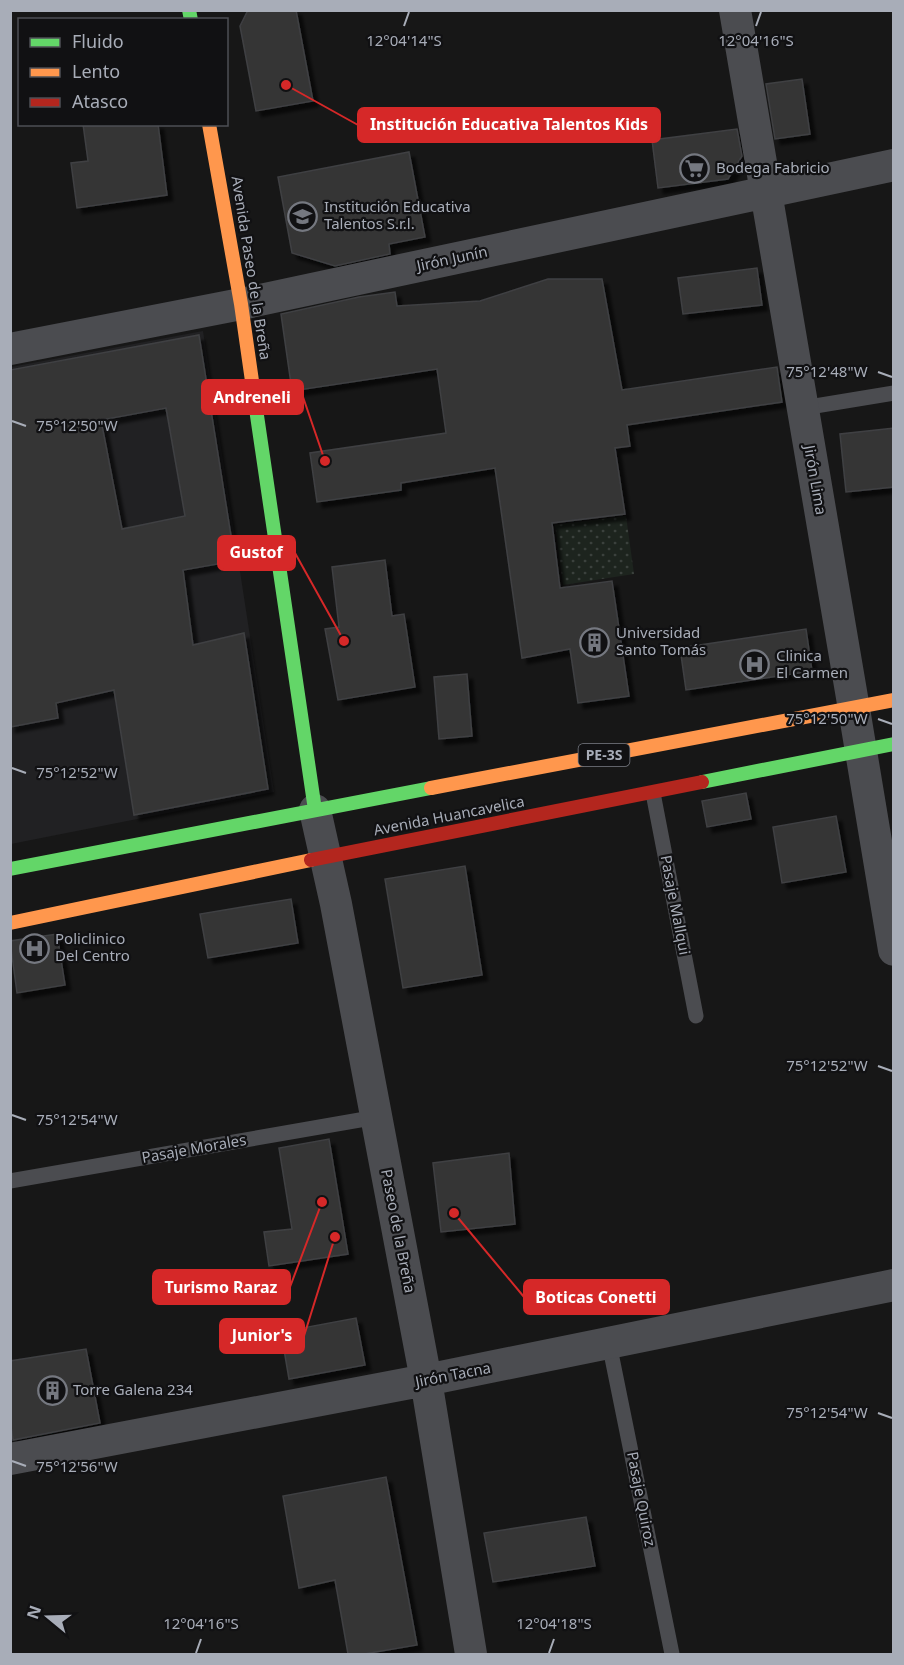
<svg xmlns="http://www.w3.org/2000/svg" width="904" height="1665" font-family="'Noto Sans',sans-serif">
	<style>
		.built { fill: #212123 }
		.grass { fill: url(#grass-dots) }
		.building { fill: #353536; stroke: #3f4043; stroke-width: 1.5; fill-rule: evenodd; filter: url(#shadow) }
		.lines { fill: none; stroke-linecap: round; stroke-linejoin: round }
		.lane { stroke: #4b4c50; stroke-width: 15 }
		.street { stroke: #4b4c50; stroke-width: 32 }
		.fast { stroke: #63d668; stroke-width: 14 }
		.slow { stroke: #ff974d; stroke-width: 14 }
		.jam { stroke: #b3261e; stroke-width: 14 }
		.ticks { fill: none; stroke: #a8adb8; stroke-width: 2 }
		.labels { text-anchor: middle; stroke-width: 4.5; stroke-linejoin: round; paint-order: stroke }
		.shield { fill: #111113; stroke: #7b7e86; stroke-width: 1.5 }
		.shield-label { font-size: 14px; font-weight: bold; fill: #a8adb8 }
		.poi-label { font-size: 15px; fill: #a8adb8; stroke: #111113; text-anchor: start }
		.street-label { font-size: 15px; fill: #a8adb8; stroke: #111113 }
		.ticks-label { font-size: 15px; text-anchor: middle; fill: #a8adb8; stroke: #111113; stroke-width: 4.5; stroke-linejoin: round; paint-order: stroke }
		.leader { fill: none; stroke: #d62828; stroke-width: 2 }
		.callout-dot { fill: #d62828; stroke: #111113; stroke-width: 2 }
		.callout { fill: #d62828; stroke: #d62828; stroke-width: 2 }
		.callout-label { font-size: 16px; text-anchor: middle; font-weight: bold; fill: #fff }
	</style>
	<defs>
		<pattern id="grass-dots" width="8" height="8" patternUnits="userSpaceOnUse" patternTransform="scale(1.5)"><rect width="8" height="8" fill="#1d241e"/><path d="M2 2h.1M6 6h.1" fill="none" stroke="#3b413d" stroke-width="1.8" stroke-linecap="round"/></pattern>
		<filter id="shadow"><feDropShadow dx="5.5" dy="5.5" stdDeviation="1.5" flood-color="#0009"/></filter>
	</defs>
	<rect width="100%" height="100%" fill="#171717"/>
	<path class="built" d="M 203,331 L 274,792 L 11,844 L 11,367 Z"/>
	<path class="grass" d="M 626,516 L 634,574 L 563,585 L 555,525 Z"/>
	<path class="building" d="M 248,10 L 296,10 L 313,101 L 256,111 L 240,26 Z
		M 802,79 L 810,134 L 775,139 L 766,84 Z
		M 83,124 L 158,124 L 167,195 L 77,208 L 71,163 L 88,161 Z
		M 737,129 L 742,156 L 728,179 L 658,188 L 652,140 Z
		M 409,152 L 425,237 L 389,244 L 390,254 L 335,266 L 292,253 L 278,177 Z
		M 757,268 L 762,305 L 683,314 L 678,278 Z
		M 548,279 L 602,279 L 622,390 L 777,367 L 782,402 L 627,425 L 630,446 L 615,448 L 625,514 L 552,523 L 560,588 L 612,581 L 629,696 L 578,703 L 570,649 L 522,658 L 495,468 L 401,483 L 401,490 L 317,502 L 310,453 L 446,433 L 437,369 L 292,391 L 281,314 L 359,297 L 395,292 L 397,306 L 480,301 Z
		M 199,335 L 235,561 L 183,570 L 193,645 L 244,633 L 268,789 L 134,815 L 114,690 L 56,703 L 58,718 L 10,727 L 10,370 ZM 166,408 L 185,516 L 122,529 L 101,420 Z
		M 894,428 L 894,487 L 846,492 L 840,434 Z
		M 385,560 L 392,616 L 404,614 L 415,687 L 338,700 L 325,629 L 339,627 L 332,567 Z
		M 806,629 L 812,671 L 686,690 L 680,648 Z
		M 467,674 L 472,736 L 439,739 L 434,677 Z
		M 746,793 L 751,819 L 707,827 L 702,801 Z
		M 836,816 L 846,872 L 782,883 L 773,827 Z
		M 465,866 L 482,975 L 403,988 L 385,879 Z
		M 291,899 L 298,943 L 208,958 L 200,914 Z
		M 57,934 L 65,985 L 17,993 L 10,941 Z
		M 329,1139 L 348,1254 L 269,1266 L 264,1232 L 292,1229 L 279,1148 Z
		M 509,1153 L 515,1224 L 441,1232 L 433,1163 Z
		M 356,1318 L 365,1365 L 289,1379 L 281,1332 Z
		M 86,1349 L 100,1423 L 13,1440 L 10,1419 L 10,1361 Z
		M 386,1477 L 417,1645 L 364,1654 L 348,1654 L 335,1580 L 299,1588 L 283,1496 Z
		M 586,1517 L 595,1566 L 493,1582 L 484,1533 Z"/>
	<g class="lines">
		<path class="lane" d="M 803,408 L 894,393
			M 653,793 L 696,1016
			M 10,1181 L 377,1117
			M 609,1343 L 672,1654"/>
		<path class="street" d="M 735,10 L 854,709 L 894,950
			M 10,349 L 241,304 L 894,165
			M 315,810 L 336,904 L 426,1380 L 471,1654
			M 10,1459 L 426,1380 L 894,1285"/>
		<path class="fast" d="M 189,10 L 191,20
			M 255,402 L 315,810
			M 702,782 L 894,744
			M 10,869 L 431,788"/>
		<path class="slow" d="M 209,124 L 241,304 L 255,402
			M 431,788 L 894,700
			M 10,923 L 311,860"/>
		<path class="jam" d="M 311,860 L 702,782"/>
	</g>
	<path class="ticks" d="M 404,26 L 409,12M 756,26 L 761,12M 878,372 L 892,377M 12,421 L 26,426M 878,719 L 892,724M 12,768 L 26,773M 878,1066 L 892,1071M 12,1115 L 26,1120M 878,1413 L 892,1418M 12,1461 L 26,1466M 196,1653 L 201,1639M 549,1653 L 554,1639"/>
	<defs>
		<symbol id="supermarket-ring" viewBox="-11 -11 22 22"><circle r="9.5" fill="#111113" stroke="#757880" stroke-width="1.5"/><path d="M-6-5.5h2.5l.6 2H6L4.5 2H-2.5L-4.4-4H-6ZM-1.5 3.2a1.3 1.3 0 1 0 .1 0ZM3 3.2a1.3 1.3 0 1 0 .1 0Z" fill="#757880"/></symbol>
		<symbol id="school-ring" viewBox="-11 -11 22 22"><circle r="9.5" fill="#111113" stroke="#757880" stroke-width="1.5"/><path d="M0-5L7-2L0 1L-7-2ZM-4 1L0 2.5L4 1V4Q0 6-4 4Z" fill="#757880"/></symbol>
		<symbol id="building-ring" viewBox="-11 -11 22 22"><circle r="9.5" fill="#111113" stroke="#757880" stroke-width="1.5"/><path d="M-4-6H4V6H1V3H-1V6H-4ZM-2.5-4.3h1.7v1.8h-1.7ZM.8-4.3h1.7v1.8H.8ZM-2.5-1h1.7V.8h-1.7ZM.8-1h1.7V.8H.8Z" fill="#757880"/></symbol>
		<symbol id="hospital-ring" viewBox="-11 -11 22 22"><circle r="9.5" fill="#111113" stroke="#757880" stroke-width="1.5"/><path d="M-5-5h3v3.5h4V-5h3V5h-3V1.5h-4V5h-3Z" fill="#757880"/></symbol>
	</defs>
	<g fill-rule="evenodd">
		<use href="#supermarket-ring" x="678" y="152" width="33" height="33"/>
		<use href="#school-ring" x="286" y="200" width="33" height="33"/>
		<use href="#building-ring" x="578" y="626" width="33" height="33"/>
		<use href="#hospital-ring" x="738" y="648" width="33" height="33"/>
		<use href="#hospital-ring" x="18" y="932" width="33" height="33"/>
		<use href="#building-ring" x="36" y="1374" width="33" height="33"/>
	</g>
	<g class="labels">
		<rect class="shield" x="578.5" y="744" width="51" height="22" rx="4.5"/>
		<g class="shield-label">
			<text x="604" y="760">PE-3S</text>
		</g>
		<g class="poi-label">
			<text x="716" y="173">Bodega Fabricio</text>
			<text x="324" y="212">Institución Educativa<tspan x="324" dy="17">Talentos S.r.l.</tspan></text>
			<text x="616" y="638">Universidad<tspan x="616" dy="17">Santo Tomás</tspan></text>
			<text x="776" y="661">Clinica<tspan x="776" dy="17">El Carmen</tspan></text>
			<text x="55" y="944">Policlinico<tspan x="55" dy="17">Del Centro</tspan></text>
			<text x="73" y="1395">Torre Galena 234</text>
		</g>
		<g class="street-label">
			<text transform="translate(452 259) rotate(-12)" y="5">Jirón Junín</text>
			<text transform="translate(251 268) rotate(81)" y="5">Avenida Paseo de la Breña</text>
			<text transform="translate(815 480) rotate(80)" y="5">Jirón Lima</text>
			<text transform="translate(449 816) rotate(-11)" y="5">Avenida Huancavelica</text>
			<text transform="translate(675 905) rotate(79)" y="5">Pasaje Mallqui</text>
			<text transform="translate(194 1149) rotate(-10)" y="5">Pasaje Morales</text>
			<text transform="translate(398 1231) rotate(79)" y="5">Paseo de la Breña</text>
			<text transform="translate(453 1375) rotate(-11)" y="5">Jirón Tacna</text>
			<text transform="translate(641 1499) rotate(79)" y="5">Pasaje Quiroz</text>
		</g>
	</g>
	<g class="ticks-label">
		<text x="404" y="46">12°04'14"S</text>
		<text x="756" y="46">12°04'16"S</text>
		<text x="827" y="377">75°12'48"W</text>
		<text x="77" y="431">75°12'50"W</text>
		<text x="827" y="724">75°12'50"W</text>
		<text x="77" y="778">75°12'52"W</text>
		<text x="827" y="1071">75°12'52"W</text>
		<text x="77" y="1125">75°12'54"W</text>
		<text x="827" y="1418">75°12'54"W</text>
		<text x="77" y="1472">75°12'56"W</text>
		<text x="201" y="1629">12°04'16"S</text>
		<text x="554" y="1629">12°04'18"S</text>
	</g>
	<path class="leader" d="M286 85L358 125M325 461L303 397M344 641L295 553M322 1202L290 1287M454 1213L524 1297M335 1237L304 1336"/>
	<g class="callout-dot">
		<circle cx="286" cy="85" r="6"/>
		<circle cx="325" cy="461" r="6"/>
		<circle cx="344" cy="641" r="6"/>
		<circle cx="322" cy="1202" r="6"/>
		<circle cx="454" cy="1213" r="6"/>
		<circle cx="335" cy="1237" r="6"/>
	</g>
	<g class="callout">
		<rect x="358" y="108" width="302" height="34" rx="6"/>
		<rect x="202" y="380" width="101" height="34" rx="6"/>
		<rect x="218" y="536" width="77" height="34" rx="6"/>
		<rect x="153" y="1270" width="137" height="34" rx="6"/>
		<rect x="524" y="1280" width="145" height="34" rx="6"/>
		<rect x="220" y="1319" width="84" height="34" rx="6"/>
	</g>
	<g class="callout-label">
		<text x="509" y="130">Institución Educativa Talentos Kids</text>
		<text x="252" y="403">Andreneli</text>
		<text x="256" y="558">Gustof</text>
		<text x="221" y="1293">Turismo Raraz</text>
		<text x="596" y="1303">Boticas Conetti</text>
		<text x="262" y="1341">Junior's</text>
	</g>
	<rect width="904" height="1665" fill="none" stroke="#a8adb8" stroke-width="24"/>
	<rect x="18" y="18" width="210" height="108" fill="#111113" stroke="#4d4f55" stroke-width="1.5"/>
	<rect x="30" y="38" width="30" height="9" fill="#63d668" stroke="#4d4f55" stroke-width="1.5"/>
	<text x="72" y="48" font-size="18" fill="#a8adb8">Fluido</text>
	<rect x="30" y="68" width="30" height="9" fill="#ff974d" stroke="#4d4f55" stroke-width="1.5"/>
	<text x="72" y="78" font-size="18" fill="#a8adb8">Lento</text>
	<rect x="30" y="98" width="30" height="9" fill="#b3261e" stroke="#4d4f55" stroke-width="1.5"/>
	<text x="72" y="108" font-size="18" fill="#a8adb8">Atasco</text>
	<g transform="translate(48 1617) rotate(289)" stroke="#111113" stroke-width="4.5" paint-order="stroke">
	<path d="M0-4.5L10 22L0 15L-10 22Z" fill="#a8adb8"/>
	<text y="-9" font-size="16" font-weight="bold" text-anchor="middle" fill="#a8adb8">N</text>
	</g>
</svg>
